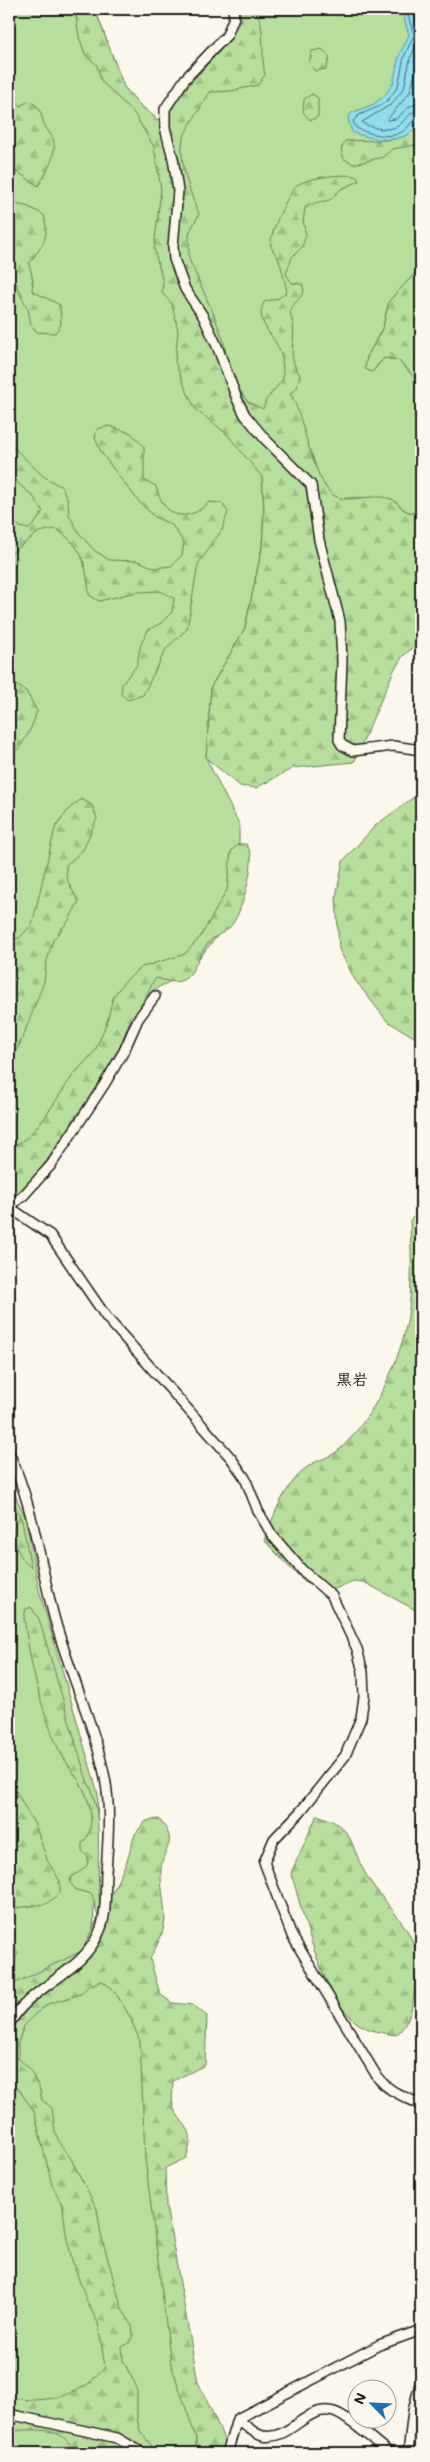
<svg xmlns="http://www.w3.org/2000/svg" width="430" height="2462" font-family="Mali,'Klee One',sans-serif">
	<style>
		.grass { fill: #b7de9a; stroke: #6a7d5b }
		.forest { fill: url(#forest-firs); stroke: #6a7d5b }
		.water { fill: #8fdded; stroke: #619099 }
		.lines { fill: none; stroke-linecap: round; stroke-linejoin: round }
		.shore { stroke: #4a6970; stroke-width: 1 }
		.minor-casing { stroke: #1c1c1c; stroke-width: 12 }
		.minor { stroke: #fbf7ec; stroke-width: 9 }
		.labels { text-anchor: middle; stroke-width: 4; stroke-linejoin: round; paint-order: stroke }
		.neighbourhood-label { font-size: 16px; font-weight: bold; fill: #1c1c1c; stroke: #fbf7ec }
	</style>
	<defs>
		<pattern id="forest-firs" width="22" height="20" patternUnits="userSpaceOnUse" patternTransform="scale(1.25)"><rect width="22" height="20" fill="#b7de9a"/><path d="M5 1l3.5 6h-7zM16 11l3.5 6h-7z" fill="#9dbe84"/></pattern>
	</defs>
	<rect width="100%" height="100%" fill="#fbf7ec"/>
	<filter id="ink" filterUnits="userSpaceOnUse"><feTurbulence type="fractalNoise" baseFrequency=".02" numOctaves="2"/><feDisplacementMap in="SourceGraphic" scale="10" xChannelSelector="R" yChannelSelector="G"/><feConvolveMatrix kernelMatrix="1 2 1 2 8 2 1 2 1" color-interpolation-filters="sRGB"/></filter>
	<g filter="url(#ink)">
		<path class="grass" d="M 9,9 L 95,9 L 124,87 L 140,105 L 158,120 L 220,50 L 241,19 L 239,9 L 421,9 L 421,267 L 389,301 L 383,327 L 367,357 L 372,372 L 384,358 L 398,360 L 421,384 L 421,515 L 406,511 L 392,499 L 356,497 L 341,499 L 331,495 L 319,477 L 312,455 L 262,477 L 264,509 L 262,547 L 245,628 L 211,687 L 206,758 L 239,824 L 239,882 L 218,935 L 187,973 L 153,990 L 134,1012 L 105,1074 L 42,1168 L 9,1193 Z
			M 9,1482 L 26,1519 L 39,1590 L 98,1794 L 93,1933 L 102,1981 L 115,1982 L 149,2043 L 146,2127 L 195,2428 L 197,2453 L 9,2453 Z"/>
		<path class="forest" d="M 75,9 L 95,9 L 124,87 L 140,105 L 158,120 L 220,50 L 241,19 L 239,9 L 255,9 C 267,30 260,51 265,75 L 258,85 L 231,91 L 210,92 C 202,106 191,121 184,136 C 176,155 191,196 199,214 L 189,233 L 189,259 L 214,315 L 224,342 L 229,376 L 248,402 L 263,409 L 266,400 L 283,379 C 283,369 283,360 280,351 C 273,333 254,322 264,302 L 279,298 L 287,292 C 285,282 282,268 278,258 C 276,253 271,250 271,245 C 269,234 289,192 297,185 C 307,178 346,172 357,177 L 359,181 L 341,189 L 330,200 L 315,203 L 305,208 L 303,222 L 306,235 L 302,247 L 292,257 L 286,274 L 292,283 L 302,284 L 304,291 C 301,299 293,302 291,310 C 289,315 293,320 293,325 C 296,347 286,354 300,375 L 297,388 L 290,393 C 305,417 313,490 339,498 C 350,502 376,493 392,499 C 397,502 401,509 406,511 C 410,513 417,514 421,515 L 421,640 L 403,656 L 394,670 L 354,762 L 293,768 L 256,788 L 240,786 L 206,758 L 211,687 L 245,628 L 262,548 L 264,509 L 262,477 L 226,433 L 196,410 L 186,390 L 175,362 L 178,331 L 172,304 L 162,293 L 163,282 L 154,249 L 161,189 L 154,147 L 134,113 L 101,81 L 97,65 L 86,56 L 79,37 Z
			M 322,49 L 330,57 L 326,69 L 315,71 L 309,62 L 312,51 Z
			M 9,90 L 20,106 L 29,101 C 42,106 40,115 45,126 C 47,130 51,134 53,139 C 58,154 46,174 38,186 L 19,173 L 9,170 Z
			M 312,94 L 318,98 L 318,117 L 310,120 L 303,112 L 304,99 Z
			M 421,112 L 421,141 L 416,145 L 392,149 L 383,157 L 354,164 L 344,159 L 341,149 L 345,141 C 371,139 417,148 421,112 Z
			M 9,202 L 29,207 L 44,215 C 50,241 42,244 29,264 L 33,280 L 32,291 L 60,305 L 61,325 L 55,333 L 37,332 L 31,325 L 28,309 L 20,294 L 13,275 L 14,242 L 9,236 Z
			M 421,267 L 421,384 L 398,360 L 384,358 L 372,372 L 365,369 L 367,357 L 383,327 L 389,301 Z
			M 109,426 L 131,433 L 144,447 L 144,480 L 156,486 C 163,517 186,525 209,502 L 222,503 L 228,512 L 222,530 L 198,564 L 187,629 L 166,649 L 143,695 L 128,700 L 121,694 L 122,684 L 137,665 L 141,644 L 148,630 L 161,623 L 172,612 L 174,598 L 160,591 L 137,592 L 99,601 L 89,595 C 86,564 83,546 56,529 L 39,532 L 9,555 L 9,516 L 20,527 L 29,529 L 36,522 L 43,511 L 33,496 L 9,476 L 9,443 L 43,476 L 62,487 L 68,501 L 69,515 L 79,533 L 94,550 L 109,560 L 138,561 L 155,568 L 171,566 L 182,555 L 184,543 L 172,525 L 155,517 L 140,503 L 120,478 L 101,452 L 95,438 L 97,429 Z
			M 11,682 L 26,691 L 37,711 C 32,728 24,746 9,757 L 9,683 Z
			M 421,787 L 421,1041 L 387,1021 L 355,980 L 339,949 L 336,897 L 343,861 L 376,825 L 414,797 Z
			M 81,799 L 92,805 L 97,818 L 83,850 L 66,865 C 65,879 71,889 79,901 L 69,920 L 53,940 L 46,964 L 44,982 L 20,1044 L 13,1056 L 9,1058 L 9,940 L 19,938 L 32,925 L 55,828 L 69,809 Z
			M 239,844 L 246,844 C 248,847 250,851 251,855 C 253,870 241,916 230,927 C 223,934 214,936 208,943 C 191,965 194,992 157,978 L 154,980 L 138,1011 L 129,1023 L 118,1052 L 105,1074 L 42,1168 L 15,1196 L 9,1196 L 9,1149 L 28,1137 L 45,1117 L 73,1075 L 95,1051 L 107,1022 L 113,997 L 124,982 L 142,967 L 185,954 L 201,936 L 227,890 L 231,851 Z
			M 421,1209 L 421,1613 L 364,1582 L 353,1581 L 330,1591 L 307,1583 L 289,1567 L 264,1540 C 275,1513 283,1488 306,1468 C 315,1460 330,1458 339,1450 C 373,1419 401,1361 408,1316 C 413,1284 411,1252 410,1220 Z
			M 9,1492 L 22,1521 L 31,1567 C 12,1556 9,1512 9,1492 Z
			M 31,1607 L 39,1619 L 87,1781 C 105,1808 95,1870 100,1905 L 107,1904 L 127,1861 L 135,1834 L 146,1821 L 159,1819 C 180,1844 163,1845 161,1869 C 160,1885 165,1903 165,1919 C 164,1933 156,1947 150,1959 L 160,1994 L 172,2003 L 193,2005 L 207,2016 L 205,2065 L 173,2081 C 173,2089 171,2102 174,2109 C 185,2130 197,2128 186,2158 L 165,2168 L 166,2206 L 198,2382 L 220,2429 L 225,2443 L 223,2453 L 196,2453 L 196,2438 L 171,2364 L 145,2158 L 140,2041 L 129,2015 L 113,1989 L 102,1981 L 88,1986 L 81,1994 L 48,2004 L 35,2014 L 24,2026 L 18,2042 L 18,2058 L 29,2068 L 39,2087 L 42,2100 L 52,2108 L 55,2132 L 61,2146 L 70,2157 L 97,2209 L 101,2235 L 122,2309 L 132,2325 L 133,2335 L 129,2343 L 122,2347 L 123,2360 L 137,2388 L 137,2418 L 140,2431 L 157,2453 L 73,2453 C 66,2424 31,2430 9,2431 L 9,2397 C 34,2403 61,2400 85,2386 C 92,2382 98,2373 105,2367 L 98,2323 L 88,2304 L 72,2260 L 66,2234 L 63,2207 L 52,2185 L 34,2111 L 18,2089 L 9,2086 L 9,1986 L 82,1951 L 98,1917 L 92,1894 L 76,1890 L 70,1883 L 71,1877 C 80,1870 89,1870 88,1857 L 82,1851 L 82,1843 C 93,1832 92,1818 89,1804 C 85,1785 68,1767 59,1750 C 41,1711 29,1659 24,1617 L 26,1609 Z
			M 9,1779 L 36,1827 L 47,1860 L 60,1881 L 60,1893 L 46,1904 L 9,1909 L 9,1873 L 11,1871 Z
			M 317,1815 C 356,1828 348,1842 365,1873 C 381,1901 411,1924 418,1957 C 420,1968 415,1984 414,1995 C 412,2010 408,2025 396,2035 C 382,2033 368,2031 356,2022 C 321,1995 304,1915 291,1873 Z"/>
		<path class="water" d="M 401,9 L 421,9 L 421,112 C 417,147 377,142 352,132 L 348,119 L 351,113 L 374,104 L 385,95 L 393,83 L 399,56 L 409,35 Z
			M 9,1943 L 15,1947 L 18,1953 L 9,1972 Z"/>
		<g class="lines">
			<path class="shore" d="M 406,9 L 414,35 L 404,57 L 398,86 L 389,99 L 378,107 L 359,115 L 353,121 L 356,128 C 370,134 393,141 406,129 C 411,124 414,117 421,116
				M 413,9 L 420,36 L 410,59 L 404,88 L 392,104 L 362,122 C 366,126 371,126 376,128 C 407,134 402,111 421,110
				M 421,53 L 410,92 L 387,120 L 396,119 L 410,106 L 421,103"/>
			<defs>
				<path id="minor" d="M 233,9 L 234,17 L 227,35 L 185,79 L 165,109 L 165,128 L 173,158 L 178,191 L 173,246 L 174,259 L 185,289 L 203,316 L 217,346 L 237,399 L 245,415 L 265,439 L 311,485 L 319,540 L 340,621 L 342,661 L 339,740 L 342,745 L 353,751 L 393,746 L 421,750
					M 155,996 L 138,1019 L 124,1051 L 104,1085 L 51,1165 L 24,1195 L 9,1207 L 50,1235 L 107,1318 L 231,1458 L 245,1478 L 258,1511 L 272,1535 L 302,1570 L 332,1596 L 357,1649 L 363,1672 L 364,1696 L 361,1718 L 345,1756 L 300,1812 L 274,1839 L 264,1862 L 292,1936 L 378,2078 C 390,2093 405,2096 421,2105
					M 9,1453 C 33,1505 39,1558 53,1613 C 67,1668 94,1722 105,1778 C 111,1809 108,1841 106,1872 C 105,1890 107,1912 101,1928 C 84,1975 30,1984 9,2025
					M 9,2414 L 117,2438 L 143,2453
					M 237,2419 L 379,2345 L 421,2330
					M 227,2453 L 237,2419 C 244,2424 254,2434 263,2436 C 291,2441 307,2403 334,2412 C 350,2417 375,2443 390,2453
					M 408,2453 L 413,2411 L 421,2380"/>
			</defs>
			<use href="#minor" class="minor-casing"/>
			<use href="#minor" class="minor"/>
		</g>
	</g>
	<g class="labels">
		<g class="neighbourhood-label">
			<text x="352" y="1385">黒岩</text>
		</g>
	</g>
	<rect width="430" height="2462" fill="none" stroke="#fbf7ec" stroke-width="30"/>
	<rect x="15" y="15" width="400" height="2432" fill="none" stroke="#1c1c1c" stroke-width="2" filter="url(#ink)"/>
	<g transform="translate(372 2404) rotate(294)"><circle r="24" fill="#fbf7ec" stroke="#a29f99"/>
	<path d="M0-4L9 19L0 12L-9 19Z" fill="#1f6fb2"/>
	<text y="-8" font-size="14" font-weight="bold" text-anchor="middle" fill="#1c1c1c">N</text>
	</g>
</svg>
